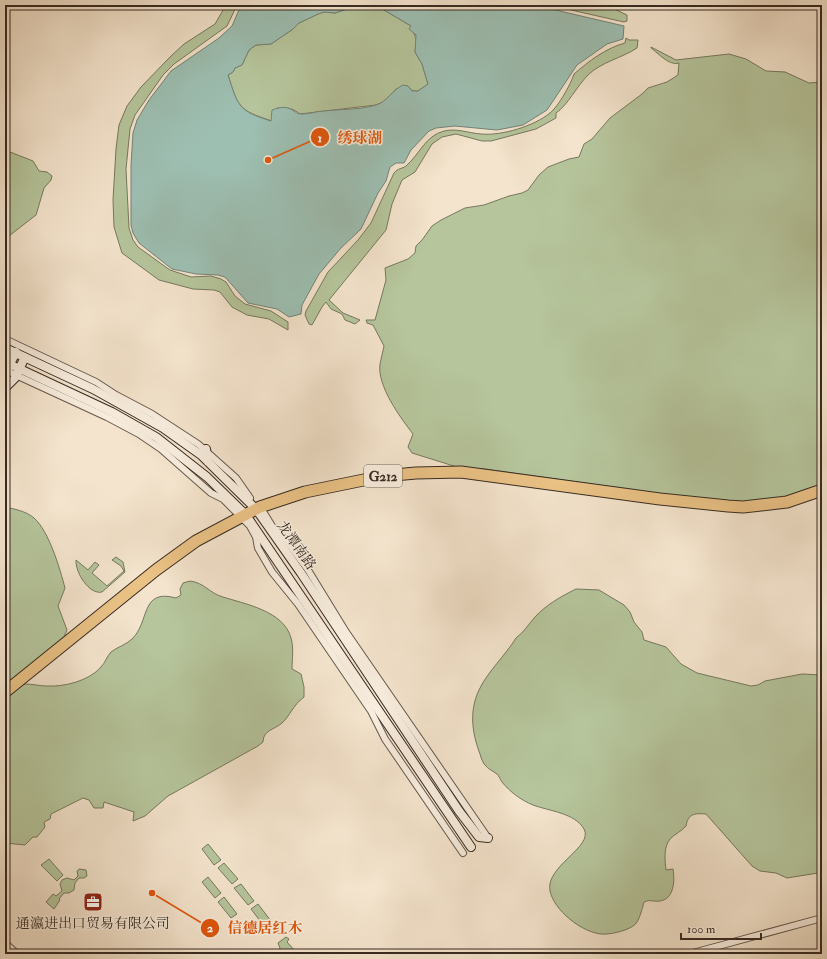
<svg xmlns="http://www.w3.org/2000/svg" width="827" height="959" font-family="'IM FELL Double Pica','Noto Serif SC',serif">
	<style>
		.green { fill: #b6c59c; stroke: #76785f }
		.water { fill: #9dbfb2; stroke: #748378; fill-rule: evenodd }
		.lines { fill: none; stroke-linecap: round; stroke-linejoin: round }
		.street-casing { stroke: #66584d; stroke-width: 8 }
		.secondary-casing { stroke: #372a22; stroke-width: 10 }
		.highway-casing { stroke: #372a22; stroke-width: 13 }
		.street { stroke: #f8edde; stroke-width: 6 }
		.secondary { stroke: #f8edde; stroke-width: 8 }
		.highway { stroke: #eac286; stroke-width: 11 }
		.labels { text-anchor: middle; stroke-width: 3; stroke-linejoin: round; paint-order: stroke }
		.shield { fill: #f8edde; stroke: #71645a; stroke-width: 1 }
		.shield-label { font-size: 13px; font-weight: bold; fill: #372a22 }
		.street-label { font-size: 14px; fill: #372a22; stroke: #f8edde }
		.poi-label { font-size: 14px; fill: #372a22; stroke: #f8edde }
		.leader { fill: none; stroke: #df570d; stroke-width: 1.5 }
		.callout-dot { fill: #df570d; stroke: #f8edde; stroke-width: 1.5 }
		.mark-label { font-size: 12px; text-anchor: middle; font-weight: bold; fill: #fff }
		.callout-label { font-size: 15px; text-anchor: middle; font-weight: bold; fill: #df570d; stroke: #f8edde; stroke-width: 3; stroke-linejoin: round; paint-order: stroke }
	</style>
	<rect width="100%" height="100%" fill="#f4e4cd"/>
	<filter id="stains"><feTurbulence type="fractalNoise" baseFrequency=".005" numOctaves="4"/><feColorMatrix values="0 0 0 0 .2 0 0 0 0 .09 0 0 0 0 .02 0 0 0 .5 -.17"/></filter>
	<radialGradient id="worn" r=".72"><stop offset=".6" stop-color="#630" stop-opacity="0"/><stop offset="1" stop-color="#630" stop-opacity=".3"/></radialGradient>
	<path class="green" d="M 226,5 L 237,5 L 227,26 L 174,64 L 163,75 L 135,115 L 130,129 L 126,169 L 129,228 L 133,240 L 138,247 L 170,270 L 191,277 L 211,276 L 221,279 L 226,282 L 235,296 L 245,304 L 271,311 L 288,322 L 288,330 L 269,319 L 247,315 L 232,307 L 220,292 L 214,290 L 193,289 L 159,280 L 122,253 L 114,227 L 113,200 L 116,149 L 119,125 L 127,106 L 141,87 L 170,57 L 184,44 L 215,24 Z
		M 549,5 L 608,6 L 627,15 L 627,21 L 624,22 Z
		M 356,6 L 379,7 L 411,26 L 417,41 L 415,52 L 422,64 L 428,84 L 418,91 L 412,91 L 408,86 L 396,89 L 385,101 L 376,105 L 300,114 C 291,107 287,108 277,108 L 272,121 C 238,110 238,107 228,75 L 233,72 L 235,68 L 242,65 L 249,50 L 256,45 L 271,44 L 293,29 L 299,23 L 318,14 L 324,12 L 335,13 Z
		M 626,38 L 629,40 L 638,40 L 637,48 C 622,58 601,62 588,75 C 577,86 567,106 556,113 L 556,118 L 536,129 L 491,141 L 482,141 L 456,134 L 442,137 L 432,144 L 415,172 L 402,180 L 392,204 L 386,230 L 329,300 L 343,313 L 360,320 L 355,324 L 345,320 L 342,314 L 331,309 L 326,302 L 322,307 L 312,325 L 309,324 L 305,315 L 306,311 L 328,272 L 358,240 L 371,223 L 394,173 C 398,168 402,169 406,166 C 420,154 425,136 444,131 C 457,128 468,133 481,134 C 502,136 534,126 550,113 C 558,107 571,84 574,74 C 589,61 606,48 625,43 Z
		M 651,47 L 676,60 L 729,54 L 746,59 L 766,71 L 785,72 L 809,83 L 822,82 L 822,487 C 785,499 757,502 719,502 L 485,469 L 457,467 L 412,453 L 408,447 L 413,434 C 400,417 377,386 380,364 C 381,358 383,352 384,346 L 373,325 L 367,323 L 366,320 L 375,320 L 386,280 L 385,268 L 408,259 L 415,253 L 416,246 L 422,240 L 432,226 L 441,220 L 465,208 L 484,205 L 509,196 L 522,193 L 528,190 L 539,175 L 548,167 L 569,159 L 579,157 L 584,144 L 592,139 L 610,118 L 642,94 L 648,88 L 667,82 L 678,75 L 679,63 C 669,66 658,53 651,48 Z
		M 5,150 L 33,161 L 39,171 L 47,172 L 52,176 L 51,180 L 44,188 L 36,215 L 5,239 Z
		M 5,507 C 14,509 26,511 34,518 C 49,531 60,569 65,588 L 58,606 L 67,630 L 62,642 L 5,686 Z
		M 116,557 L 123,562 L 125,572 L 102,592 C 89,595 75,572 76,560 L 88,570 L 95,562 L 99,565 L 92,573 L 107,586 L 124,571 L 121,566 L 112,560 Z
		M 190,581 C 205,583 209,593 223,597 C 245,604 284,611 291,638 C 294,648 292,659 292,669 L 301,674 L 304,687 L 304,697 C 293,705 290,716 282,723 C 274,730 263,730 263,742 L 258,746 L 168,796 L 145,816 L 133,821 L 134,812 L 104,802 L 103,808 L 94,808 L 89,800 L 83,798 L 51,814 L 50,819 L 44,822 L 45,827 L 37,837 L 33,837 L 25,845 L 5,843 L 5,697 C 10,693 19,685 26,684 C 32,684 40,686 47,686 C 64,687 89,681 101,667 C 105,663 107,656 111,652 C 117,647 126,645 132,639 C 150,622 140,588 176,598 L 181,595 L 180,589 L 183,583 Z
		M 576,589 L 599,590 L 624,605 L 630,612 L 634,622 L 642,632 L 644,640 L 666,647 L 681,664 L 697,673 L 751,686 L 758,685 L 765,681 L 802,674 L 822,675 L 822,875 L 818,873 L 787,878 L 776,873 L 760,871 L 752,866 L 706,814 C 694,813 688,814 686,826 C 682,831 675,834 671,838 C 663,846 665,861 666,870 L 673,869 C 675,881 674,899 660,901 C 653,902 651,899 644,902 C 642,909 639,923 633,926 C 626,931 609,935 601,934 C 581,932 554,910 550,891 C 545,866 594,847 584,829 C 575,813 549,811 533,805 C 521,800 510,792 502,782 C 500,779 499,776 497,774 C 493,771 488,769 485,765 C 483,763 481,758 480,754 C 472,733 469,711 479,690 C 488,671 505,656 516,638 C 524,632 528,625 535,617 C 546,605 560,597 576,589 Z
		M 208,844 L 221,860 L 214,865 L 202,849 Z
		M 49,859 L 63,875 L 57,881 L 41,865 Z
		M 224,863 L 238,879 L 232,884 L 218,868 Z
		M 79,869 L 86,870 L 87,876 L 84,878 L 79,878 L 75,883 L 74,890 L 69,893 L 64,893 L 59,899 L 60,900 L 54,909 L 46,902 L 53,894 L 56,896 L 62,891 L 60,884 L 62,880 L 67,878 L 74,880 L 78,876 L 77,871 Z
		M 208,877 L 221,893 L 215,898 L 202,882 Z
		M 241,884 L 254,901 L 248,905 L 234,888 Z
		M 224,897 L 237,914 L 231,918 L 218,902 Z
		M 258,904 L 271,921 L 264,926 L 251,909 Z
		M 286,937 L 289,939 L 287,942 L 296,952 L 298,951 L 302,954 L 263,954 L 269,950 L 273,954 L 278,952 L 280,948 L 278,943 Z"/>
	<path class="water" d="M 241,5 L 534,5 L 624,26 L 623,39 L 607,44 L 577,65 L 547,110 L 523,125 L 497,130 L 455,126 L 436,128 L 429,131 L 411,150 L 404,163 L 396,163 L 390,167 L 386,181 L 378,193 L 361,229 L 341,248 L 319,274 L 302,305 L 301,314 L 289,317 L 277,309 L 248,303 L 225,277 L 218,275 L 196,274 L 172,269 L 139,243 L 133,233 L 131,225 L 131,165 L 133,133 L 137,120 L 149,100 L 171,71 L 219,38 L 232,26 ZM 356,6 L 379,7 L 411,26 L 409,29 L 416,35 L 415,52 L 422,64 L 428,84 L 418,91 L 412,91 L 408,86 L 403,85 C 392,90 387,102 376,105 C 360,110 341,109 324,111 C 317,111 310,114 303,114 C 292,115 293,102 272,110 L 271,121 C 238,111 238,106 228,75 L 233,72 L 235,68 L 242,65 L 249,50 L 256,45 L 271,44 L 293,29 L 299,23 L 318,14 L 324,12 L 335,13 Z"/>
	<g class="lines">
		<defs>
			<path id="street" d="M 5,339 L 96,382 L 116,395 L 152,414 L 198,444 L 236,478 L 250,498
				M 5,370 L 107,417 L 139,434 L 161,449 L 211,493 L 223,499 L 250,526 L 256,537 L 258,548 L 272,572 L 298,604 L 371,711 L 385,739 L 463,853
				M 259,505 L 272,526 L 285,539 L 308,570 L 346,632 L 488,838
				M 5,943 L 17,954
				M 689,954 L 822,918"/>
			<path id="secondary" d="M 5,348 L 93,389 L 163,428 L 201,455 L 256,509 L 301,573 L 459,811 L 479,837 L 488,838
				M 5,362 L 112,412 L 156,437 L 207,477 L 246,515 L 471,847
				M 5,374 L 16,352
				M 5,388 L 15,378 L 25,357
				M 206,449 L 208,462"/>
			<path id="highway" d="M 5,692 L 156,570 L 196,541 L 260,507 L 305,492 L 383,476 L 416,473 L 461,472 L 660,499 L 728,506 L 743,507 L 787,502 L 822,490"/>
		</defs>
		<use href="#street" class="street-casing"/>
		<use href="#secondary" class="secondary-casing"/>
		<use href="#highway" class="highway-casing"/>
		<use href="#street" class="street"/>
		<use href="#secondary" class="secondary"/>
		<use href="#highway" class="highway"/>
	</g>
	<defs>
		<symbol id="office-square" viewBox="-11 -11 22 22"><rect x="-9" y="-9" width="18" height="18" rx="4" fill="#8f2418" stroke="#f8edde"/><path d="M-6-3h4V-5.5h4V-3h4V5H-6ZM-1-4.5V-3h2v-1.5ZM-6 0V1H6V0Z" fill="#fff"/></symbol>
	</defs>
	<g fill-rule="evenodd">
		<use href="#office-square" x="82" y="891" width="22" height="22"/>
	</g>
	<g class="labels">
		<rect class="shield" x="364" y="465" width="38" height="22" rx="3"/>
		<g class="shield-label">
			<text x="383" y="481">G212</text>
		</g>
		<g class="street-label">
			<text transform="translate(297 545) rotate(55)" y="5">龙潭南路</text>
		</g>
		<g class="poi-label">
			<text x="93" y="928">通瀛进出口贸易有限公司</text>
		</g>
	</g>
	<path class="leader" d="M268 160L320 137M152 893L210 928"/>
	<g class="callout-dot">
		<circle cx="268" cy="160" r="4"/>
		<circle cx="152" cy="893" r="4"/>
		<circle cx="320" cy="137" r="10"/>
		<circle cx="210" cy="928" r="10"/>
	</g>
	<g class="mark-label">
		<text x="320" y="142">1</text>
		<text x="210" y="932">2</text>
	</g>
	<g class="callout-label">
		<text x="360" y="143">绣球湖</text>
		<text x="265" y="933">信德居红木</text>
	</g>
	<rect width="827" height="959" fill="none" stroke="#f4e4cd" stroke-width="20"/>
	<rect x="6" y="6" width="815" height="947" fill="none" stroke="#372a22" stroke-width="2"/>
	<rect x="10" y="10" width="807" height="939" fill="none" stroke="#372a22"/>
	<path d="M681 933v6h80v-6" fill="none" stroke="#372a22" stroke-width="2"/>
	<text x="687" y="933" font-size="12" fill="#372a22" stroke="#f8edde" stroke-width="3" paint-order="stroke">100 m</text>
	<rect width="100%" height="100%" filter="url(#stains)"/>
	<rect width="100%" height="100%" fill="url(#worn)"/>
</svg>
